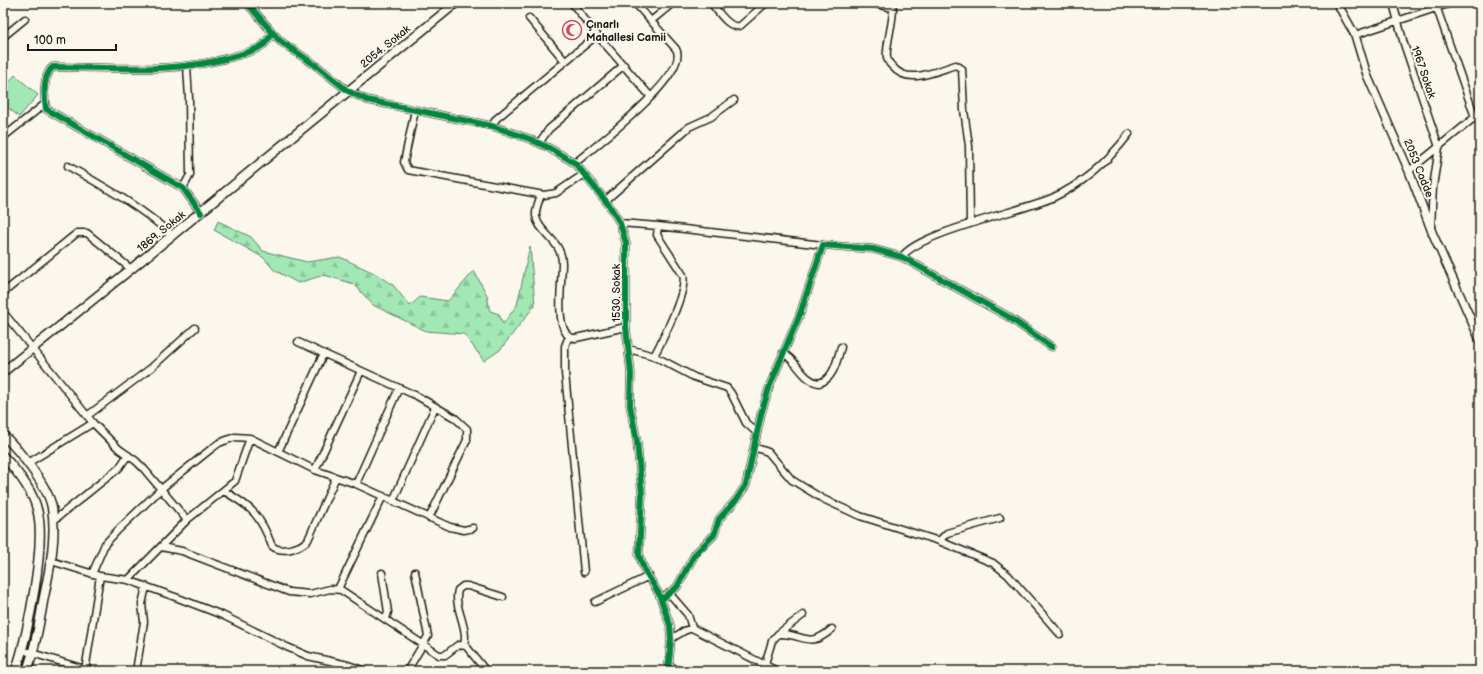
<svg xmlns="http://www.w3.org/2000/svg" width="1483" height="674" font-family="'Balsamiq Sans',sans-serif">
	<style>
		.grass { fill: #a2e8b4; stroke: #5f8268 }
		.forest { fill: url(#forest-firs); stroke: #5f8268 }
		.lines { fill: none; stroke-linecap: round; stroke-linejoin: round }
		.minor-casing { stroke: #1c1c1c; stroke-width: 9 }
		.tertiary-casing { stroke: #1c1c1c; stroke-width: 10 }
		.secondary-casing { stroke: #1c1c1c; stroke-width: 11 }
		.minor { stroke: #fbf7ec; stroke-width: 6 }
		.tertiary { stroke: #fbf7ec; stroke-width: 7 }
		.secondary { stroke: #fbf7ec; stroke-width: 8 }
		.cycleway-casing { stroke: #fbf7ec; stroke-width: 8 }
		.cycleway { stroke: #00873e; stroke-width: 6 }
		.labels { text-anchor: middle; stroke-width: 4; stroke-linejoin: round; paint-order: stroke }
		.poi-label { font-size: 11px; font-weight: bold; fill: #1c1c1c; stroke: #fbf7ec; text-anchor: start }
		.street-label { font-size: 11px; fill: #1c1c1c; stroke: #fbf7ec }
	</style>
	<defs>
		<pattern id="forest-firs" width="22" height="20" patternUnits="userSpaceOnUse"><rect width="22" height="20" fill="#a2e8b4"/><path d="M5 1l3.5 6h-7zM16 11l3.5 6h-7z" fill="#8bc69a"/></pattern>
	</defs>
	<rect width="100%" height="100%" fill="#fbf7ec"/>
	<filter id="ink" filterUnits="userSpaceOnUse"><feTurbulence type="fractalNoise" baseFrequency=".025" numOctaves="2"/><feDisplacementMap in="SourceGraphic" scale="8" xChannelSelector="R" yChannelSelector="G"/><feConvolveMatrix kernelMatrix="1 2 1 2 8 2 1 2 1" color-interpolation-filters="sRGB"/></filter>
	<g filter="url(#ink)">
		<path class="grass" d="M 15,75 L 38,95 L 19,117 L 3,103 L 3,89 Z"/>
		<path class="forest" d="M 218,221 L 251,237 L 263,251 L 307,262 L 340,257 L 374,273 L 393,285 L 410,306 L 420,297 L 448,301 L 474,271 L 487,295 L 490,311 L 499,314 L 503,324 L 517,305 L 530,246 L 535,305 L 500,350 L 484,361 L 464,334 L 426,331 L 373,305 L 354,284 L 324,275 L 298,283 L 274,270 L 264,258 L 214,230 Z"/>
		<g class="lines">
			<defs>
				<path id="minor" d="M 247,3 L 280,41 L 318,67 L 348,91 L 367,100 L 492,126 L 530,139 L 549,148 L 575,163 L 609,205 L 620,223 L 626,243 L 626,327 L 631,374 L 630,405 L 637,442 L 642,494 L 639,555 L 644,569 L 659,594 L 670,625 L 671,639 L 668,671
					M 572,3 L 597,35
					M 711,3 C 718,11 729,29 740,26 L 766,3
					M 872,3 L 893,8 C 893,23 888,36 887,51 C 886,57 888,63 893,67 C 908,86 938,70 956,65 L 962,69 L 964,110 L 969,146 L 970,224
					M 1393,3 L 1404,44 L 1439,147 L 1433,187 L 1431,227
					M 1435,3 L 1475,117
					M 529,18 L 564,60
					M 651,21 L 673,3
					M 1355,35 L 1451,3
					M 3,37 L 25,19
					M 415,110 L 404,162 L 408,170 L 544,195 L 556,193 L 584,174
					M 492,126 L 496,119 L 597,35 L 651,97
					M 3,136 L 6,135 L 46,103
					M 539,143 L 549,129 L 624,65
					M 575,163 C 594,147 691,74 676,49 L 635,3
					M 68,166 C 105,187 141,207 173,236
					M 1409,171 L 1480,113
					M 183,188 L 190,175 L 189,98 L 187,67
					M 541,195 C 539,201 535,209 536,216 C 538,233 562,240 562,263 C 562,280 556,320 566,333 C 568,337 572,338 576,338 L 626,327
					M 606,200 L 689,127 L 711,117 L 734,100
					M 201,213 L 183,188 L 46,109 C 44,96 42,76 53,67 C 113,67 174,74 232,57 C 242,54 255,51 263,45 C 267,42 270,36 273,33
					M 620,223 L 658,226 L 823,245
					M 902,257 C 917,233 1022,211 1052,198 C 1083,184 1109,160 1129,134
					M 3,293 L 77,233 L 87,233 L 131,269
					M 3,312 L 93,423 L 119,449 L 136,461 L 144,469 L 187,520
					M 569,336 L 565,346 L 565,373 L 584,572
					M 298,342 L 417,396 L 455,418 L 467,429 L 467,440 L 429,518
					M 629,349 L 654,356 L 694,377 L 727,388 L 731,393 L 746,423 L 757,433
					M 783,353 C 797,360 803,381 819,383 C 834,379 837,360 841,347
					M 654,356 C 662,341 688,290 683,275 L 657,235 L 658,226
					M 87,416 L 151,368 L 195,328
					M 754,447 L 768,452 L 792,480 L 823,499 L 860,516 L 939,541 L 993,563 L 1008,575 L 1060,634
					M 278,452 L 323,355
					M 28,463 L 93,423
					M 315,470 L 361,371
					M 356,484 L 399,388
					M 224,491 C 253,508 260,515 272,546 C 282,554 300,548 308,540 L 336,477
					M 393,501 L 435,407
					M 53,521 L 119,468 L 128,455
					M 939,541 L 947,533 L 1000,518
					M 161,547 L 182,551 L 289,592 L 310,594 L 330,589 L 341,590 L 439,655 L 445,655 L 458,645 L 466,646 L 486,671
					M 51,561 L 100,576 L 128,580 L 178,598 L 222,615 L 287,647 L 308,656 L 348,665 L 365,671
					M 382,573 L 388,612 L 386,619
					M 92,574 L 105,544 L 119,529 L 161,489 L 211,449 L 219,443 L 235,437 L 250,438 L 315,470 L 356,484 L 450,527 L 464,530 L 473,528
					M 128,580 L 187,520 L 235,481 L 250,438
					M 338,589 L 383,496
					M 669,593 L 688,615 L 692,628
					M 661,600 L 677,587 L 695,554 L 714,535 L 719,519 L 736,500 L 746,485 L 761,414 L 770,385 L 800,314 L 823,245 L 873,249 L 902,257 L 1007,316 L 1052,347
					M 595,602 L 649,576
					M 778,634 L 803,615
					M 671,639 L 684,631 L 692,628 L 777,671
					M 464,645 C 469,627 453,607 458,590 L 463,586 L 468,586 L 503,597
					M 22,650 L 91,671
					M 765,664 L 772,641 L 778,634 C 804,633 808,650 832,629
					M 669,665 L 679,671
					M 85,671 L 100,576
					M 136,671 L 144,622 L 142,604 L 146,587
					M 407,671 L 428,636 L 415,572"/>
				<path id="tertiary" d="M 1337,3 L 1355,35 L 1367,75 L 1409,171 L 1432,232 L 1480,340"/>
				<path id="secondary" d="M 3,372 L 131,269 L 456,3
					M 3,435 C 18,449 49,487 52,508 C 57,539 49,572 43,602 C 39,626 35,649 27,671
					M 3,456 C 17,471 32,489 37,509 C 47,544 27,636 16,671"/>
			</defs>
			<use href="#minor" class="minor-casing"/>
			<use href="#tertiary" class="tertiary-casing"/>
			<use href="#secondary" class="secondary-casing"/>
			<use href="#minor" class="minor"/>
			<use href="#tertiary" class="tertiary"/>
			<use href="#secondary" class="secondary"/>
			<defs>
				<path id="cycleway" d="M 247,3 L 280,41 L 318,67 L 348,91 L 367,100 L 492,126 L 530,139 L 549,148 L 575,163 L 609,205 L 620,223 L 626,243 L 626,327 L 631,374 L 630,405 L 637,442 L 642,494 L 639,555 L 644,569 L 659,594 L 670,625 L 671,639 L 668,671
					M 201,213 L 183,188 L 46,109 C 44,96 42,76 53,67 C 113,67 174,74 232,57 C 242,54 255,51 263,45 C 267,42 270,36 273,33
					M 661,600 L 677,587 L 695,554 L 714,535 L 719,519 L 736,500 L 746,485 L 761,414 L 770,385 L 800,314 L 823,245 L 873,249 L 902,257 L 1007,316 L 1052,347"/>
			</defs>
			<use href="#cycleway" class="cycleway-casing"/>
			<use href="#cycleway" class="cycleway"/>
		</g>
	</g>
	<defs>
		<symbol id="mosque-ring" viewBox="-11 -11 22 22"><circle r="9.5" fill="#fbf7ec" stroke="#d1495b" stroke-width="1.5"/><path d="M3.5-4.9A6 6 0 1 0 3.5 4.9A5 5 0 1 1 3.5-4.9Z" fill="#d1495b"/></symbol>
	</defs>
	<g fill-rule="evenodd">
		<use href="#mosque-ring" x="561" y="19" width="22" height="22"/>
	</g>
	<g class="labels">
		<g class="poi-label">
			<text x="586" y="28">Çınarlı<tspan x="586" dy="13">Mahallesi Camii</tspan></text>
		</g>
		<g class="street-label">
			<text transform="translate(385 46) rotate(-39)" y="4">2054. Sokak</text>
			<text transform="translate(1424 72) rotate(71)" y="4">1967 Sokak</text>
			<text transform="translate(1419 168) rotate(68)" y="4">2053 Cadde</text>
			<text transform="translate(161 231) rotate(-39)" y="4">1869. Sokak</text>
			<text transform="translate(616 293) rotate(-90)" y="4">1530. Sokak</text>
		</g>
	</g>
	<rect width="1483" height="674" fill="none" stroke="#fbf7ec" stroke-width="16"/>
	<rect x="8" y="8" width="1467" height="658" fill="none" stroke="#1c1c1c" stroke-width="1.5" filter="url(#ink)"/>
	<path d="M28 44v6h88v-6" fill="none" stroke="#1c1c1c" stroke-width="2"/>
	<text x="34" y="44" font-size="12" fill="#1c1c1c" stroke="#fbf7ec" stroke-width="3" paint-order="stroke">100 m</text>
</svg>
